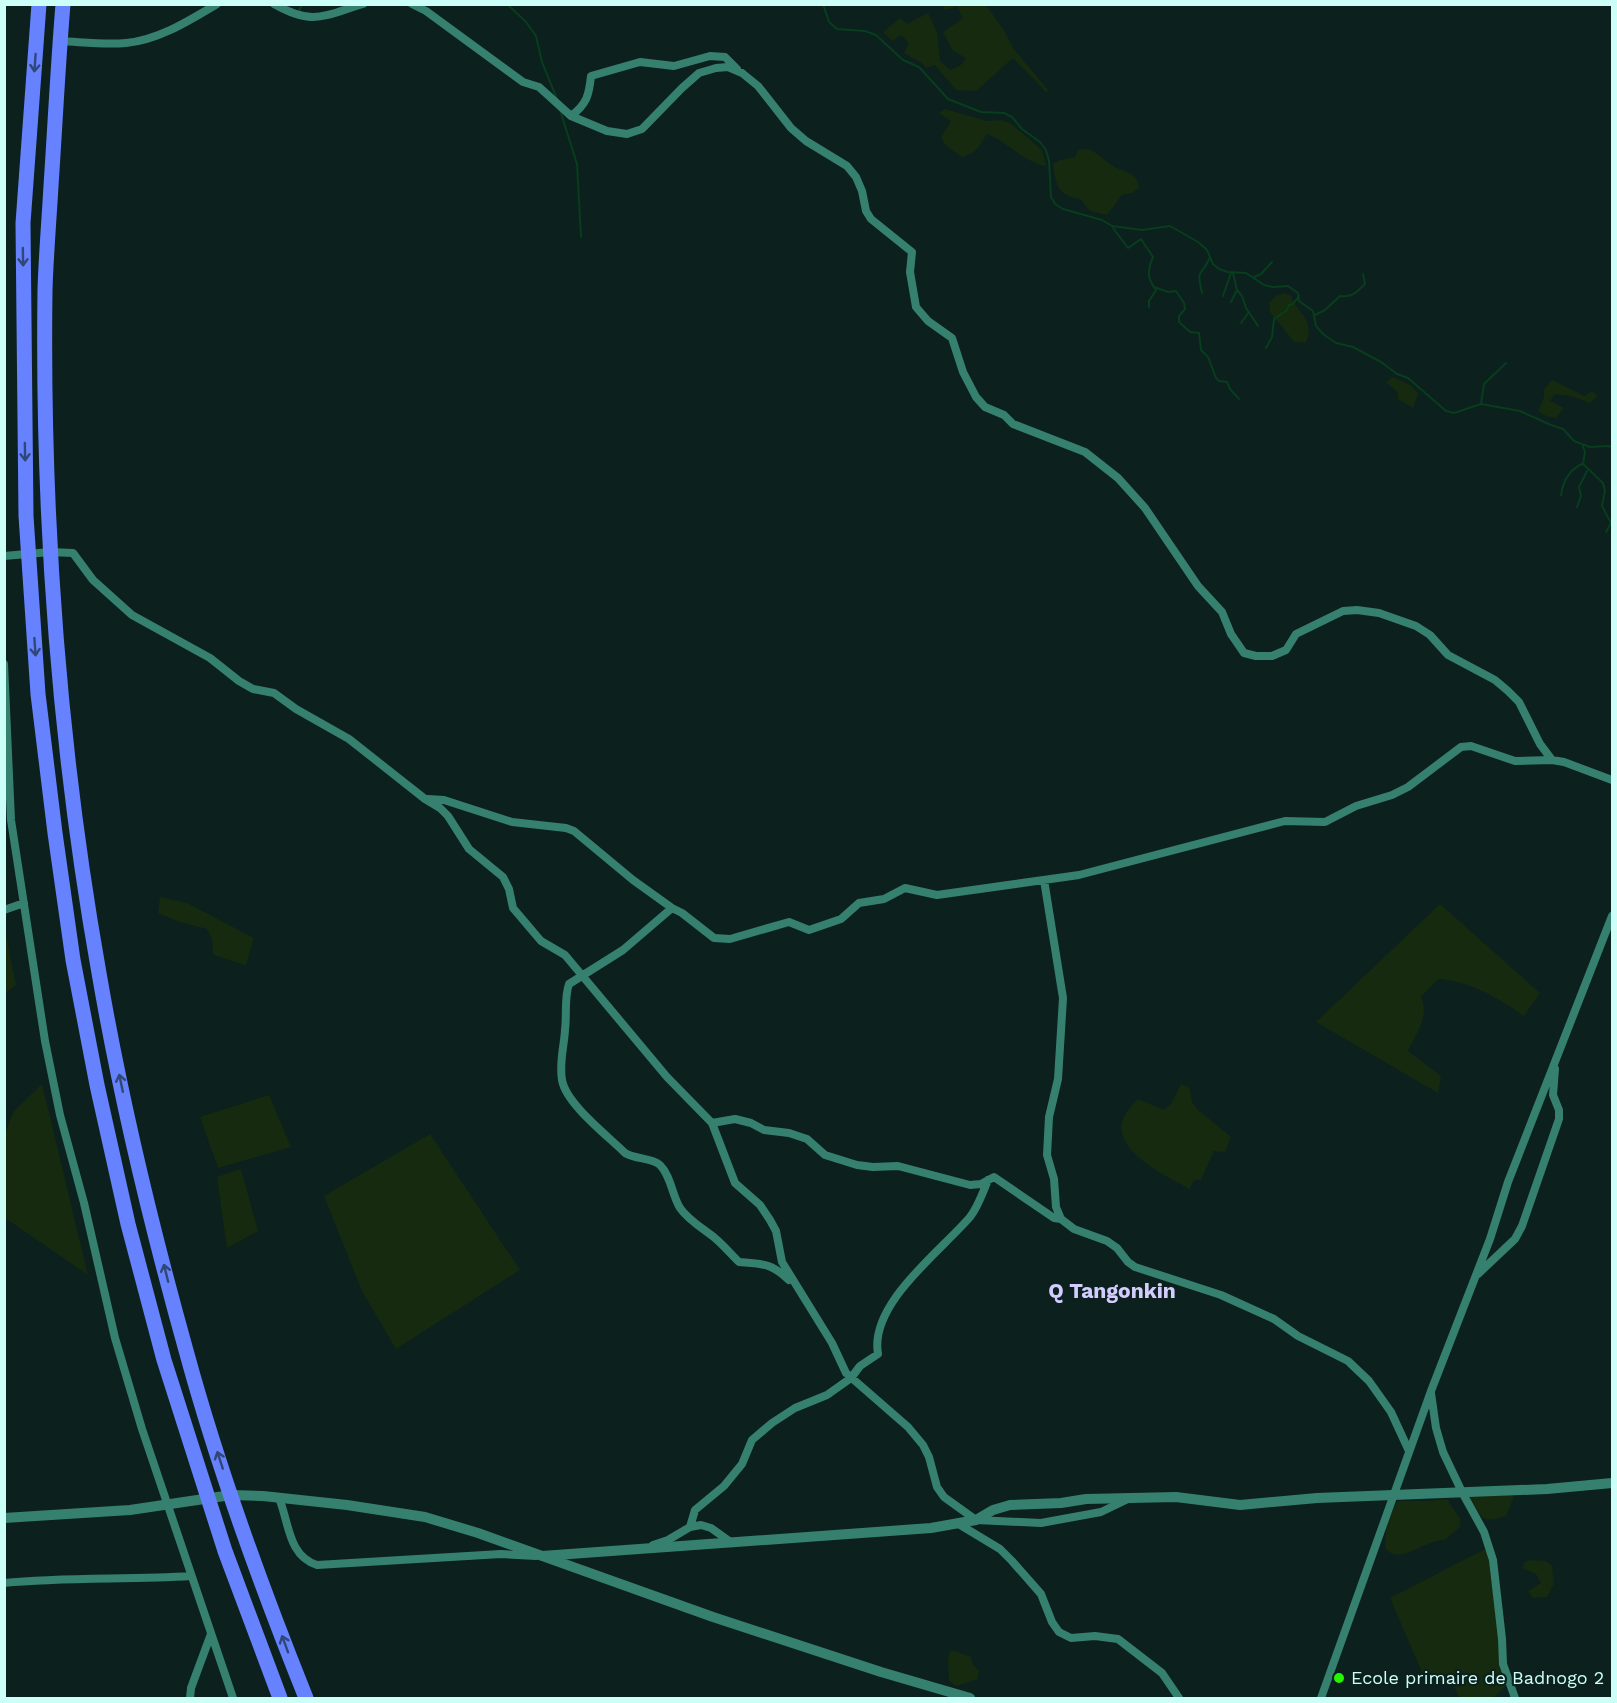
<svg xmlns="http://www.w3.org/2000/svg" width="1617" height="1703" font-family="'Work Sans',sans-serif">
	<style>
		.green { fill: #162a0f }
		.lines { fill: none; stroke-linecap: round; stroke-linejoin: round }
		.stream { stroke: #083d1d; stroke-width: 2 }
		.minor { stroke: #368070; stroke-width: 8 }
		.tertiary { stroke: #368070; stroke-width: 10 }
		.trunk { stroke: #6682ff; stroke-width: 15 }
		.oneway { stroke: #304778 }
		.poi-dot { fill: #24f600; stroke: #0c201e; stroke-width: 2 }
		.labels { text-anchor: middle; stroke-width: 4.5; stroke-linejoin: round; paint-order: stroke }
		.poi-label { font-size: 18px; fill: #cbfff8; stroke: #0c201e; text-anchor: start }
		.quarter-label { font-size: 21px; font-weight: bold; fill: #d3cdff; stroke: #0c201e }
	</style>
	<rect width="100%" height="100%" fill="#0c201e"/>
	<path class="green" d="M 943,5 L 986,5 L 1003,29 L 1014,49 L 1048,90 L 1046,92 L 1013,58 L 976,91 L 956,90 L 935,65 L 927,68 L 920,62 L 904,53 L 909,43 L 901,35 L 892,41 L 883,32 L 900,18 L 907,24 L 928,13 L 937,32 L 940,61 L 950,70 L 961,65 L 966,58 L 953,51 L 943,32 L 963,18 L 957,6 L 945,10 Z
		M 945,109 L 987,121 L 1001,120 L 1010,123 L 1042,150 L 1046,166 C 1023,162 1008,142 987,134 C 979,146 977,153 962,157 L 946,146 L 941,137 L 951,121 L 939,113 Z
		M 1089,149 C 1097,153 1103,159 1110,164 C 1122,173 1137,170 1139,188 L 1132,193 L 1122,195 L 1107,215 L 1090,211 L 1080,199 C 1057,196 1056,184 1053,164 L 1060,160 L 1075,157 L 1078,150 Z
		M 1283,293 L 1292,296 L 1292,300 C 1303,316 1314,323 1306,343 L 1294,342 L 1270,312 L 1269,303 L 1276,296 Z
		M 1393,377 L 1410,385 L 1418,393 L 1413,408 L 1398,399 L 1398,393 L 1386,382 Z
		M 1552,380 L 1584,396 L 1592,391 L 1598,396 L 1590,403 L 1571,396 L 1555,394 L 1550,401 L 1564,408 L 1556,418 L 1546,416 L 1538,411 L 1544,397 L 1544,389 Z
		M 160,897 L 187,903 L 254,938 L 246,965 L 213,955 L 212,939 L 207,929 L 180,922 L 158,913 Z
		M 1440,904 L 1540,993 L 1524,1016 C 1499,998 1469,981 1438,979 L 1421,997 C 1430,1016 1416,1034 1408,1051 L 1441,1076 L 1438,1093 L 1316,1022 Z
		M 5,930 L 16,985 L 5,993 L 4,993 Z
		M 42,1084 L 88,1275 L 5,1218 L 5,1133 L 14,1111 Z
		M 1181,1084 L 1190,1088 L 1192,1102 L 1197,1109 L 1231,1137 L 1225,1152 L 1214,1151 L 1201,1180 L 1194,1180 L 1190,1189 C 1169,1178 1115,1153 1122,1122 C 1124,1113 1132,1105 1138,1099 L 1164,1110 L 1171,1104 Z
		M 269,1095 L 291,1147 L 218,1168 L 200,1117 Z
		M 430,1134 L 520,1270 L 396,1349 L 362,1291 L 324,1196 Z
		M 241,1169 L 258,1231 L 227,1248 L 217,1177 Z
		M 1512,1494 L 1514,1496 L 1506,1516 C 1480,1524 1482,1518 1470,1498 L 1474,1495 Z
		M 1447,1499 L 1460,1519 L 1460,1527 L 1445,1540 C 1424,1539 1400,1567 1385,1548 C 1385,1531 1388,1516 1398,1501 L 1428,1501 Z
		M 1489,1547 L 1509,1683 L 1493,1698 L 1460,1698 L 1452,1683 L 1427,1684 L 1390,1598 Z
		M 1531,1560 L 1546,1561 L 1552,1566 L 1554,1584 L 1547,1597 L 1533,1598 L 1528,1591 L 1541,1583 L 1536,1574 L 1522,1568 L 1525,1562 Z
		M 952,1650 L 971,1657 L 973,1665 L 979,1671 L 978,1679 L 956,1686 L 949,1681 L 948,1656 Z"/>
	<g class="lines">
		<path class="stream" d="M 507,4 L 526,22 L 536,36 L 542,62 L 557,99
			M 823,4 L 829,22 L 837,29 L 865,31 L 876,35 L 903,60 L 919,67 L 948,99 L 981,112 L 1004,113 L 1012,117 L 1022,129 L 1040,142 L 1046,150 L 1049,161 L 1051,197 L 1055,204 L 1063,209 L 1102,220 L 1112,226 L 1142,230 L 1170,226 L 1198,242 L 1207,250 L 1213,264 L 1219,269 L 1228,272 L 1246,273 L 1264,285 L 1273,287 L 1288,286 L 1298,293 L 1299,301 L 1313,311 L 1316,326 L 1323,334 L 1336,343 L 1353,347 L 1381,362 L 1397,374 L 1408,378 L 1446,411 L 1454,413 L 1481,404 L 1520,411 L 1551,425 L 1563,429 L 1574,441 L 1590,447 L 1608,446 L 1612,447
			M 299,10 L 303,4
			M 560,110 L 577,164 L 581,237
			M 1113,228 L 1128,248 L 1141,239 L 1153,257 C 1147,271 1147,278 1156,290 L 1149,301 L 1149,307
			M 1233,273 L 1237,290 L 1242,296 L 1246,308 L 1258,326
			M 1254,277 L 1261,274 L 1272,262
			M 1154,287 L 1168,292 L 1176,291 L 1184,303 L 1185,309 L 1179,316 L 1179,322 L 1190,332 L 1199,333 L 1201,350 L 1208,357 L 1216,378 L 1219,381 L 1227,382 L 1230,389 L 1239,399
			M 1202,293 C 1196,266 1201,278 1209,259
			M 1223,296 L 1231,273
			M 1231,302 L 1237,290
			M 1315,315 L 1325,310 L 1340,296 C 1352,298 1358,291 1365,284 L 1363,274
			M 1241,323 L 1249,312
			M 1266,348 L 1272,337 L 1274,319 L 1287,310 L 1289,305 L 1293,304 L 1299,296
			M 1481,404 L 1484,384 L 1506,363
			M 1582,444 L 1585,452 L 1583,464 L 1603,483 L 1605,491 L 1602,506 L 1611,523 L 1606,532
			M 1561,495 C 1563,481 1569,470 1582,464
			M 1577,507 L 1581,496 L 1579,487 L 1587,471"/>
		<path class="minor" d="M 274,4 C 313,26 323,16 363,4
			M 412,4 L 426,11 L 523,82 L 539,87 L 571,116 L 607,131 L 627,134 L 642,129 L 682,88 L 699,73 L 716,68 L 728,67 L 742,73 L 758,86 L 791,128 L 806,141 L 847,166 L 856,177 L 862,191 L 866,211 L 871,219 L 912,252 L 910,272 L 916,307 L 928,321 L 952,338 L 963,372 L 976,397 L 985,407 L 1004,415 L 1013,424 L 1085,452 L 1118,478 L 1145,508 L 1198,586 L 1222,612 L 1231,634 L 1244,653 L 1256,656 L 1272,656 L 1286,650 L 1296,634 L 1343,611 L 1357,610 L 1379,613 L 1416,626 L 1430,635 L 1448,655 L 1495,680 L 1508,691 L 1519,702 L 1540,744 L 1552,760
			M 60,41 C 82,42 105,45 126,43 C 159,40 190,20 217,4
			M 571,116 C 587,104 589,95 591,76 L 640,62 L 674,66 L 710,56 L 725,57 L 737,69
			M 4,556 L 50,552 L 73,553 L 93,580 L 132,615 L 210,658 L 239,681 L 253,689 L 274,693 L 296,709 L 349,739 L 425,799 L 440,808 L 448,816 L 469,849 L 503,877 L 509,889 L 513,908 L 541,941 L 565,955 L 667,1077 L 712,1123 L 735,1183 L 760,1205 L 770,1220 L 776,1231 L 782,1262 L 832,1343 L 846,1373 L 908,1427 L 923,1445 L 929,1457 L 937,1487 L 944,1497 L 976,1520 L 1041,1523 L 1101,1512 L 1128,1499
			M 4,664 L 11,820 L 45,1041 L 60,1115 L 84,1203 L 115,1338 L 142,1429 L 233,1698
			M 428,799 L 444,800 L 512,822 L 566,828 L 574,831 L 633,880 L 672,908
			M 1044,880 L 1063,998 L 1058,1079 L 1049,1117 L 1047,1155 L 1054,1179 L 1056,1207 L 1061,1219 L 1074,1229 L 1107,1241 L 1117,1248 L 1128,1262 L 1135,1267 L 1221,1295 L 1274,1319 L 1298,1336 L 1348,1361 L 1369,1381 L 1391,1412 L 1409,1451
			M 4,910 L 24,903
			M 712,1123 L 735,1119 L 751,1123 L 764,1130 L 789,1133 L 807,1139 L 825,1155 L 857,1165 L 873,1167 L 898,1166 L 970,1185 L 981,1184 L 994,1177 L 1054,1218 L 1061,1219
			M 1478,1274 L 1515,1239 L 1522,1226 L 1559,1119 L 1559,1110 L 1553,1095 L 1555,1069
			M 789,1280 C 771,1263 763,1264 739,1262 C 731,1254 724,1246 716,1239 C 704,1229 689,1221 680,1208 C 672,1195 671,1176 660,1165 C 650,1157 637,1160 625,1153 C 608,1136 566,1104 562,1080 C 559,1063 564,1047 565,1030 C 567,1015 564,998 569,984 L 623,950 L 672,908 L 682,913 L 714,938 L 730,939 L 789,922 L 809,930 L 841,919 L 859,903 L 884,899 L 905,888 L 937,895 L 1079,875 L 1285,821 L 1325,822 L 1356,806 L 1392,795 L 1408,787 L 1461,747 L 1471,746 L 1515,761 L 1552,760 L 1564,762 L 1612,780
			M 1431,1393 L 1436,1428 L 1443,1452 L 1462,1492 L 1484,1532 L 1493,1560 L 1502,1639 L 1503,1664 L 1515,1698
			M 279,1498 C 289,1522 288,1556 317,1565 L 501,1554 L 536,1556
			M 957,1523 L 1000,1549 L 1012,1561 L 1041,1594 L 1052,1622 L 1059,1632 L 1071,1638 L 1095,1636 L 1118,1639 L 1162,1673 L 1179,1698
			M 690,1527 L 695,1510 L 724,1486 L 742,1464 L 752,1440 L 772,1423 L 795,1408 L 827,1395 L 851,1378 L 860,1366 L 878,1354 C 869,1304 940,1252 970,1217 C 978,1207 983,1192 988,1180
			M 653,1545 L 668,1540 L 690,1527 L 701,1525 L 711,1528 L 732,1543
			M 4,1583 C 66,1577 129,1580 191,1576
			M 190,1698 L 191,1688 L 211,1634
			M 1321,1698 L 1431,1391 L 1490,1239 L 1508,1182 L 1612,916"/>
		<path class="tertiary" d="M 4,1518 L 130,1510 L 231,1495 L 263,1496 L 347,1505 L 425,1517 L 478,1533 L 713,1617 L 881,1672 L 970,1698
			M 542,1556 L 931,1528 L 976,1520 L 993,1510 L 1010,1505 L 1061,1503 L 1086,1499 L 1176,1497 L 1240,1505 L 1317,1498 L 1547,1489 L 1612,1483"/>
		<path class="trunk" d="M 39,4 L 23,223 L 26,516 L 38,694 L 55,833 L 73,960 L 97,1085 L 128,1224 L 164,1360 L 225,1551 L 280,1698
			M 63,4 C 58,65 55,126 51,186 C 49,221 46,256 45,290 C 42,519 59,748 99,973 C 121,1101 152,1229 187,1354 C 219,1471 261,1586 306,1698"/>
	</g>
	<defs><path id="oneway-shaft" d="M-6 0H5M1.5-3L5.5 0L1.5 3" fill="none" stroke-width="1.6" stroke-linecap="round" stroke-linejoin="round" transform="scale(1.5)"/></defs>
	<g class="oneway">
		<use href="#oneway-shaft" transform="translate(35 63) rotate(94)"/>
		<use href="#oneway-shaft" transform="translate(23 257) rotate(89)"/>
		<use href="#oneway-shaft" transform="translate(25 452) rotate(89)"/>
		<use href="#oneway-shaft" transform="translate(35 647) rotate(86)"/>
		<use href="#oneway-shaft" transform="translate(121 1083) rotate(-102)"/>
		<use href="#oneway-shaft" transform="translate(166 1273) rotate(-104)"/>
		<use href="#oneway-shaft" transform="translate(220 1460) rotate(-108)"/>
		<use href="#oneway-shaft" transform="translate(285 1644) rotate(-110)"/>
	</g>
	<circle class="poi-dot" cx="1339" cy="1678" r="6"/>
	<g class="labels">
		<g class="poi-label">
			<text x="1351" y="1684">Ecole primaire de Badnogo 2</text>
		</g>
		<g class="quarter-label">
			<text x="1112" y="1298">Q Tangonkin</text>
		</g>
	</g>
	<rect width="1617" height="1703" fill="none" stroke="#cbfff8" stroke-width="12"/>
</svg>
